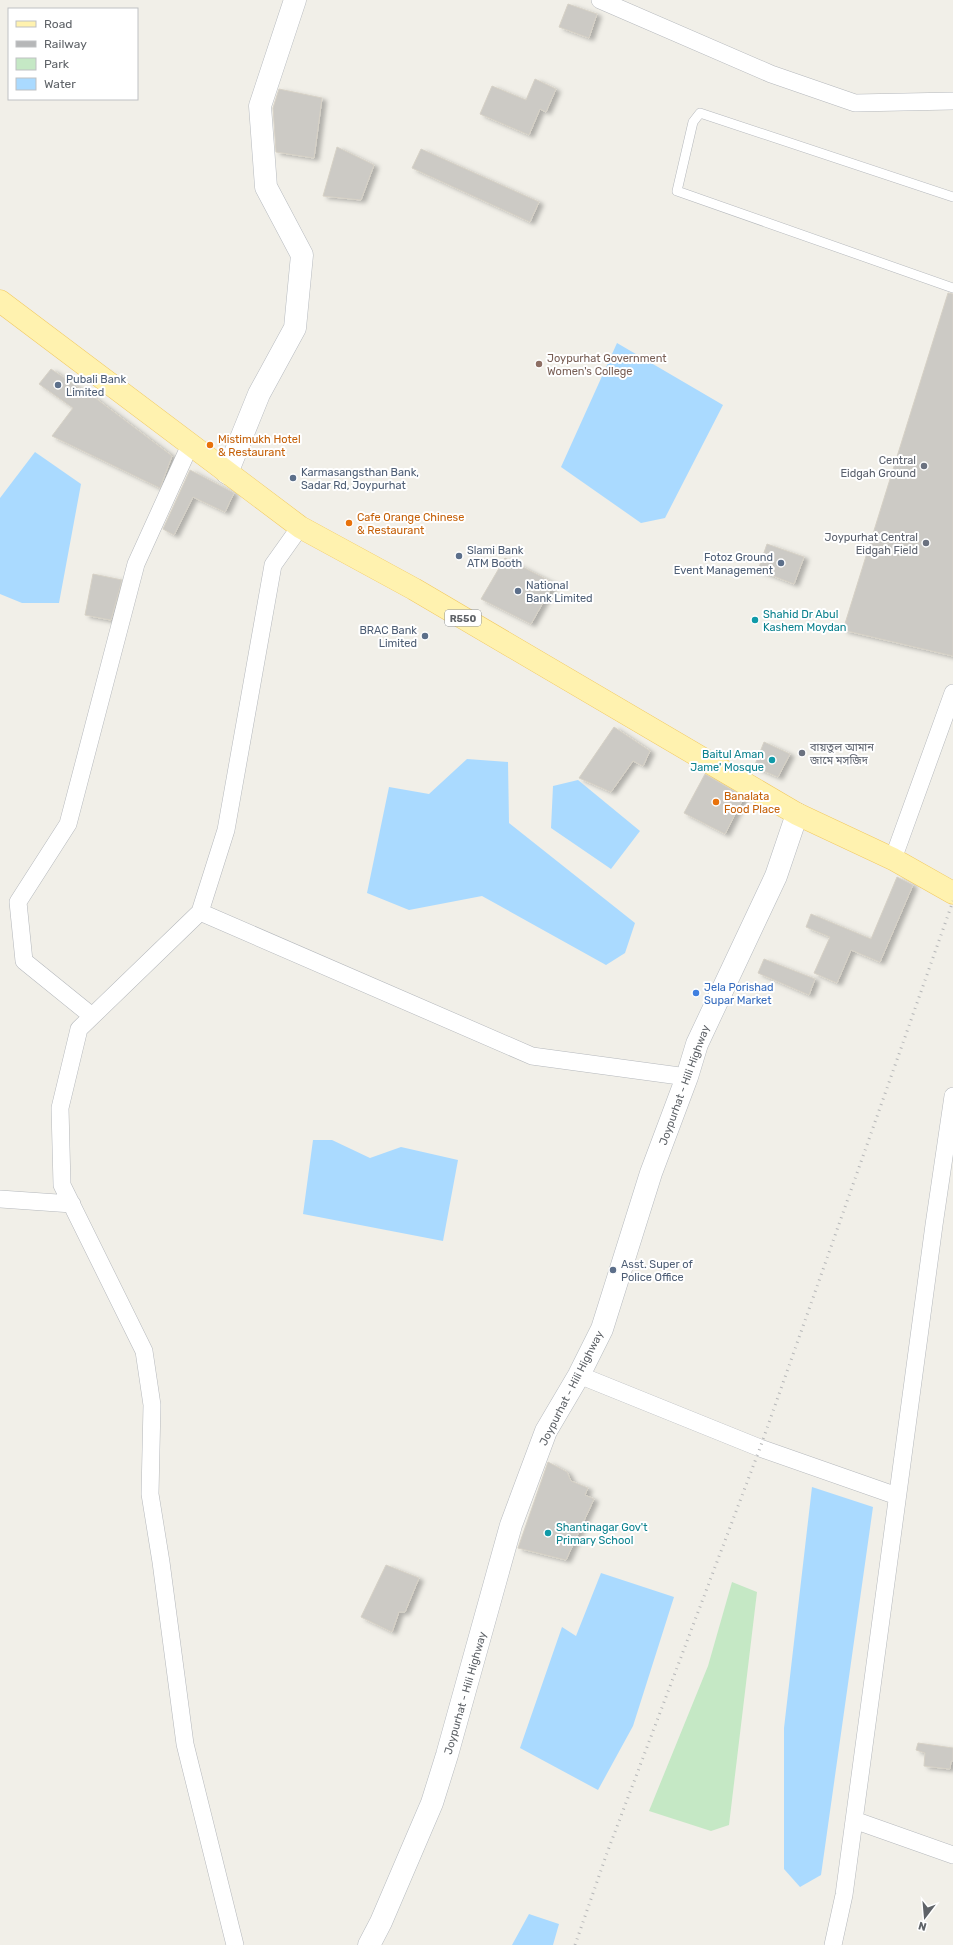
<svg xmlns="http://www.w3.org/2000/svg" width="953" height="1945" font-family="Rubik,'Noto Sans Bengali',sans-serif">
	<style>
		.green { fill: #c5e8c5 }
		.water { fill: #aadaff }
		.building { fill: #cccac5; stroke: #d6d1c6; filter: url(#shadow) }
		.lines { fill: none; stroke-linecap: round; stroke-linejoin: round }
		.lane-casing { stroke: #b5b8bc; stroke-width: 10 }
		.street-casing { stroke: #b5b8bc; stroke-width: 18 }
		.secondary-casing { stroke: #b6babf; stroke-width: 23 }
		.primary-casing { stroke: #f2c960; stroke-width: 23 }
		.lane { stroke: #fff; stroke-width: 9 }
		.street { stroke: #fff; stroke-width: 17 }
		.secondary { stroke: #fff; stroke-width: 22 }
		.primary { stroke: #fff2af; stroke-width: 22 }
		.rail { stroke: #b6b7b8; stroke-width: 3; stroke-dasharray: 1 5; stroke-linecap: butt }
		.education-dot { fill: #8d6e63; stroke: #fff; stroke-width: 1.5 }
		.service-dot { fill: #5c6f8a; stroke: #fff; stroke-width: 1.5 }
		.food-dot { fill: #e8710a; stroke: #fff; stroke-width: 1.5 }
		.worship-dot { fill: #6b7280; stroke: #fff; stroke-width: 1.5 }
		.culture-dot { fill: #0f9aa8; stroke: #fff; stroke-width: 1.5 }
		.shop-dot { fill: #3f7fe0; stroke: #fff; stroke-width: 1.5 }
		.labels { text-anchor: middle; stroke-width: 4; stroke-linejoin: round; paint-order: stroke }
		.shield { fill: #fff; stroke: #8f9295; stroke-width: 1 }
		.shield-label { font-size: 10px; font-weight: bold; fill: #5f6368 }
		.education-label { font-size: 11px; fill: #785e54; stroke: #fff; text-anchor: start }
		.service-label { font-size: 11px; fill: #4e5e75; stroke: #fff; text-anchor: start }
		.food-label { font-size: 11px; fill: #c56008; stroke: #fff; text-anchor: start }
		.worship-label { font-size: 11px; fill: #5b616d; stroke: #fff; text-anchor: end }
		.culture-label { font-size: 11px; fill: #0d838f; stroke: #fff; text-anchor: start }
		.shop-label { font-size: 11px; fill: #366cbe; stroke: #fff; text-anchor: start }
		.street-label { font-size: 11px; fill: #5f6368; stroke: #fff }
	</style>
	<defs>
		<filter id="shadow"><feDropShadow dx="4.5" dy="2.5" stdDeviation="2" flood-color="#0004"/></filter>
	</defs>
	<rect width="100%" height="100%" fill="#f1efe8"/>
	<path class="green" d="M 732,1582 L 757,1592 L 729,1825 L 711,1831 L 649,1811 L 708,1666 Z"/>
	<path class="water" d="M 617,343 L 723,405 L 665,518 L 641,523 L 561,467 Z
		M 35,452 L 81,484 L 59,603 L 22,603 L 0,594 L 0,498 Z
		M 467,759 L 508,762 L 509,823 L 635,923 L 625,953 L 606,965 L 482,896 L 409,910 L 367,893 L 389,787 L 429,794 Z
		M 578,780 L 640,831 L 611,869 L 551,828 L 553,786 Z
		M 313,1140 L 332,1140 L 370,1158 L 401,1147 L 458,1160 L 443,1241 L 303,1214 Z
		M 812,1487 L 873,1507 L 821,1875 L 800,1887 L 784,1869 L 784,1728 Z
		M 601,1573 L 674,1597 L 633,1726 L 598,1790 L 520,1748 L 562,1627 L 576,1636 Z
		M 529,1914 L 559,1924 L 553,1945 L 512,1945 Z"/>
	<path class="building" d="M 568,4 L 597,14 L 589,38 L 559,27 Z
		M 535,79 L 556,89 L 546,112 L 540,109 L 529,135 L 480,114 L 492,86 L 526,100 Z
		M 279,89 L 322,98 L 314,158 L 276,152 L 273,108 Z
		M 337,147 L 374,165 L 361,200 L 323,196 Z
		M 421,149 L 539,202 L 530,222 L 412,168 Z
		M 948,293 L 953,294 L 953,656 L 843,630 Z
		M 51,369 L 85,392 L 86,391 L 172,456 L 160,488 L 52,436 L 73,408 L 39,384 Z
		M 190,470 L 234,493 L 225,512 L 193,497 L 174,535 L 163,529 Z
		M 767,544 L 804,557 L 794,584 L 758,570 Z
		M 505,558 L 554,583 L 531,624 L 481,599 Z
		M 93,574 L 122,580 L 111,620 L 85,615 Z
		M 614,727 L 650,751 L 643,766 L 633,761 L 611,792 L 579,778 Z
		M 764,742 L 790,754 L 778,777 L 754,767 Z
		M 705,774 L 744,797 L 725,834 L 684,813 Z
		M 897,877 L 913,885 L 880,962 L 851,950 L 837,983 L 814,973 L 830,937 L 806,927 L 811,914 L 871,939 Z
		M 764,959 L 815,979 L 809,995 L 758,973 Z
		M 548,1462 L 567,1472 L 571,1481 L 588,1488 L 585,1495 L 594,1499 L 566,1560 L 518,1548 Z
		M 386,1565 L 419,1578 L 405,1612 L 399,1612 L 392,1632 L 361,1617 Z
		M 918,1743 L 953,1748 L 953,1761 L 951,1761 L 950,1769 L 924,1766 L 925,1753 L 916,1750 Z"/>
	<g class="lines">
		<defs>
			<path id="lane" d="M 953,197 L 700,113 L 693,122 L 677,191 L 953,288"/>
			<path id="street" d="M 600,0 L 771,74 L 855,103 L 953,101
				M 893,859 L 953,693
				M 200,912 L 532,1056 L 687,1077
				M 92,1016 L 24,961 L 18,902 L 68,824 L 136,564 L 190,445
				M 0,1199 L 72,1204
				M 579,1375 L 760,1448 L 897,1496
				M 854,1820 L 953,1855
				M 235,1945 L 185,1744 L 161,1562 L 150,1494 L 152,1405 L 144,1351 L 62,1185 L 60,1108 L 79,1029 L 200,912 L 226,830 L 273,565 L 300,527
				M 833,1945 L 844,1895 L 934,1225 L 953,1096"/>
			<path id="secondary" d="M 227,473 L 259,394 L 295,328 L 302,255 L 266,187 L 260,106 L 295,0
				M 369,1945 L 381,1922 L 432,1803 L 447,1755 L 511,1525 L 546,1431 L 579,1375 L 602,1329 L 651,1173 L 687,1077 L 697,1044 L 776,876 L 797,814"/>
			<path id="primary" d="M 0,301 L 300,527 L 414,589 L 797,814 L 893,859 L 953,893"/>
		</defs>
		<use href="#lane" class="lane-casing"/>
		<use href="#street" class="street-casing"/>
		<use href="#secondary" class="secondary-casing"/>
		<use href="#primary" class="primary-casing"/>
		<use href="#lane" class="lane"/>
		<use href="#street" class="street"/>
		<use href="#secondary" class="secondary"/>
		<use href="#primary" class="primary"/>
		<path class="rail" d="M 575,1945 L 607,1853 L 760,1448 L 953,901"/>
	</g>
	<circle class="education-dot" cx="539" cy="364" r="4"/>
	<g class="service-dot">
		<circle cx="58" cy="385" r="4"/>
		<circle cx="293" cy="478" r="4"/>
		<circle cx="459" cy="556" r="4"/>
		<circle cx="781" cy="563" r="4"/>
		<circle cx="518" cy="591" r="4"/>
		<circle cx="425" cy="636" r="4"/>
		<circle cx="613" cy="1270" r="4"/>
	</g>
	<g class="food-dot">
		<circle cx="210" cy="445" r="4"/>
		<circle cx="349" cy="523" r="4"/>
		<circle cx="716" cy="802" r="4"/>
	</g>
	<g class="worship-dot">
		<circle cx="924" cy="466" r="4"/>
		<circle cx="926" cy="543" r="4"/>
		<circle cx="802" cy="753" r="4"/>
	</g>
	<g class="culture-dot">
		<circle cx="755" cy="620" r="4"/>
		<circle cx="772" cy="760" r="4"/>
		<circle cx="548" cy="1533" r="4"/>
	</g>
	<circle class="shop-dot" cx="696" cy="993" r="4"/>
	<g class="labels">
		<rect class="shield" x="445" y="610" width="36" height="16" rx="3"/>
		<g class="shield-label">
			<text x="463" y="622">R550</text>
		</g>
		<g class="education-label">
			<text x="547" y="362">Joypurhat Government<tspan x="547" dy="13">Women's College</tspan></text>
		</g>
		<g class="service-label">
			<text x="66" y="383">Pubali Bank<tspan x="66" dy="13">Limited</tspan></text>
			<text x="301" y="476">Karmasangsthan Bank,<tspan x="301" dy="13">Sadar Rd, Joypurhat</tspan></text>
			<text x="467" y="554">Slami Bank<tspan x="467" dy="13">ATM Booth</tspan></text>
			<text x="773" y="561" text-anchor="end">Fotoz Ground<tspan x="773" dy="13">Event Management</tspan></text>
			<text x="526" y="589">National<tspan x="526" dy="13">Bank Limited</tspan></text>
			<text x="417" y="634" text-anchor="end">BRAC Bank<tspan x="417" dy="13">Limited</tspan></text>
			<text x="621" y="1268">Asst. Super of<tspan x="621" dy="13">Police Office</tspan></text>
		</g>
		<g class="food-label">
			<text x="218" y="443">Mistimukh Hotel<tspan x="218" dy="13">&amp; Restaurant</tspan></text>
			<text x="357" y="521">Cafe Orange Chinese<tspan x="357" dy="13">&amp; Restaurant</tspan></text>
			<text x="724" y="800">Banalata<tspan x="724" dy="13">Food Place</tspan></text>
		</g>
		<g class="worship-label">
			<text x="916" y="464">Central<tspan x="916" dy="13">Eidgah Ground</tspan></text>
			<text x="918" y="541">Joypurhat Central<tspan x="918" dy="13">Eidgah Field</tspan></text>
			<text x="810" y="751" text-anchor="start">বায়তুল আমান<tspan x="810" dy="13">জামে মসজিদ</tspan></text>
		</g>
		<g class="culture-label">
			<text x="763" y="618">Shahid Dr Abul<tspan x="763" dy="13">Kashem Moydan</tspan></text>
			<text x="764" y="758" text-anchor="end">Baitul Aman<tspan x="764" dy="13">Jame' Mosque</tspan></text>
			<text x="556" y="1531">Shantinagar Gov't<tspan x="556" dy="13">Primary School</tspan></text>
		</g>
		<g class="shop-label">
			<text x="704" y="991">Jela Porishad<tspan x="704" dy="13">Supar Market</tspan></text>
		</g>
		<g class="street-label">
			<text transform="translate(684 1085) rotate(-70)" y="4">Joypurhat - Hili Highway</text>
			<text transform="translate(571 1388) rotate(-63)" y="4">Joypurhat - Hili Highway</text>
			<text transform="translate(465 1693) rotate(-74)" y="4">Joypurhat - Hili Highway</text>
		</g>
	</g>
	<rect x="8" y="8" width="130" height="92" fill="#ffffff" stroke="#bfc1c3"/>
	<rect x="16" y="21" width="20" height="6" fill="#fff2af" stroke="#bfc1c3"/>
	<text x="44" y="28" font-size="12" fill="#5f6368">Road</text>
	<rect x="16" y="41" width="20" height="6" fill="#b6b7b8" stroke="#bfc1c3"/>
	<text x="44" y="48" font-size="12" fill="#5f6368">Railway</text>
	<rect x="16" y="58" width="20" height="12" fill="#c5e8c5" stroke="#bfc1c3"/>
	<text x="44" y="68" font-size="12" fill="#5f6368">Park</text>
	<rect x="16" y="78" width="20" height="12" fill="#aadaff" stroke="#bfc1c3"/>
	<text x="44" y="88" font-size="12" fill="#5f6368">Water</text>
	<g transform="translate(925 1917) rotate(196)" stroke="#ffffff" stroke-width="3" paint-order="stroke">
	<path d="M0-3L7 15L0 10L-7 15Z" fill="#5f6368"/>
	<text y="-6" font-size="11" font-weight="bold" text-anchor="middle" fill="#5f6368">N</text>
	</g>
</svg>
